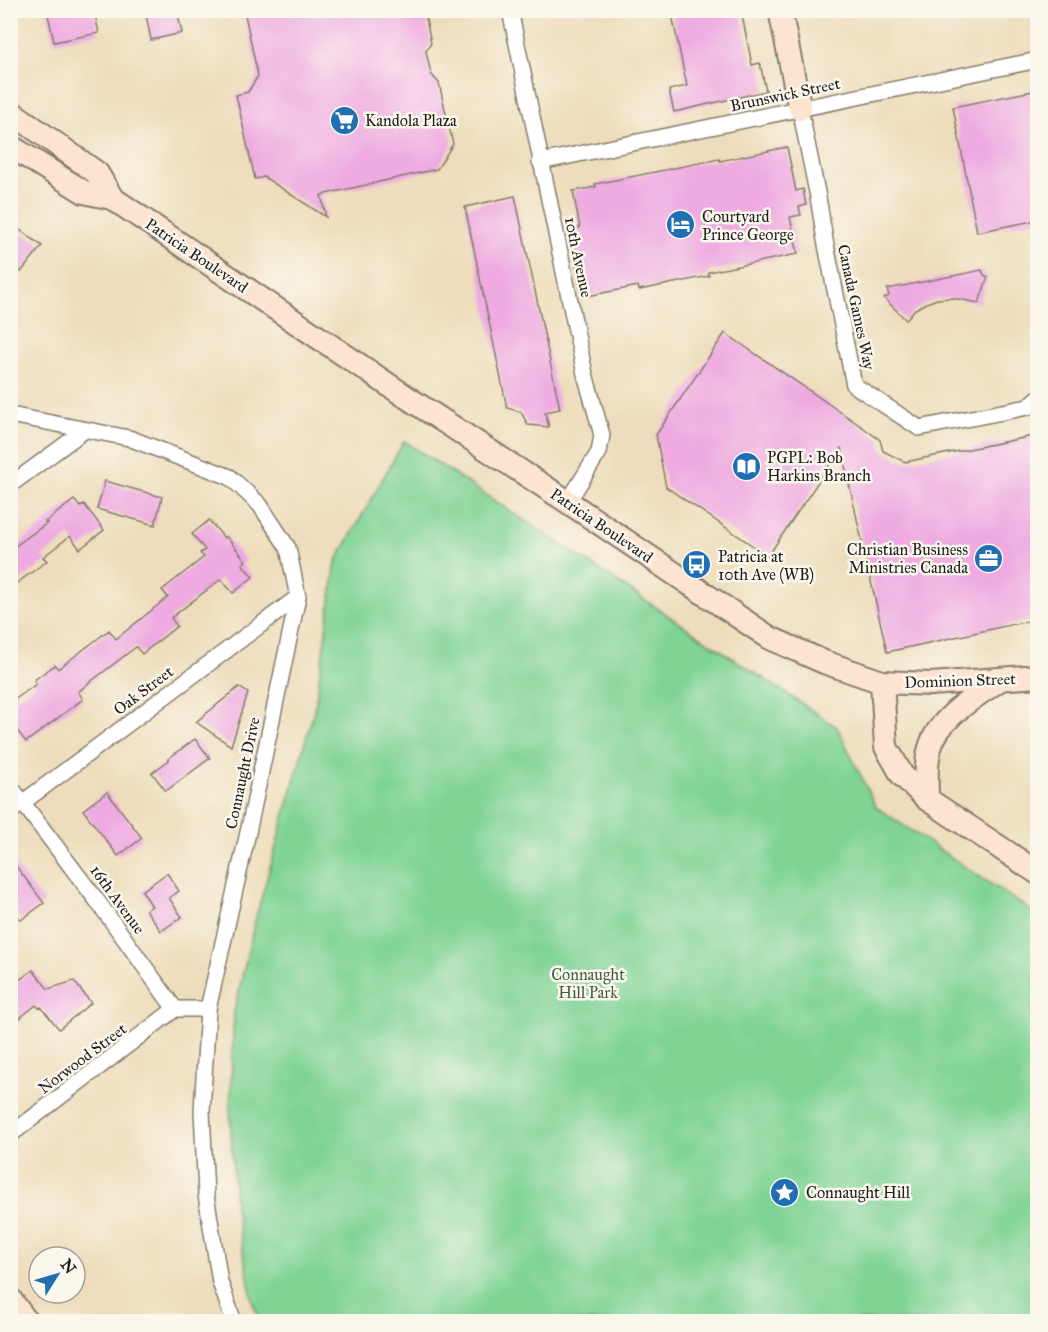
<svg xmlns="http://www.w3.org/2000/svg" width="1048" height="1332" font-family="'IM FELL Great Primer',serif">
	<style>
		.green { fill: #7fd395; stroke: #4e7858; stroke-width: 1.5 }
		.building { fill: #eeaae1 }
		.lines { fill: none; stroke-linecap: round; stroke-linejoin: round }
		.street-casing { stroke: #857c6c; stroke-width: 18 }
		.secondary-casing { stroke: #857c6c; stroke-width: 26 }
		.street { stroke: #fff; stroke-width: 15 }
		.secondary { stroke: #fde4d1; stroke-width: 22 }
		.labels { text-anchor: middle; stroke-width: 5; stroke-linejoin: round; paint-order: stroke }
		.street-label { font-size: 16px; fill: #1c1c1c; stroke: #fbf7ec }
		.poi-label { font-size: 16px; fill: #1c1c1c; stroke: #fbf7ec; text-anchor: start }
		.park-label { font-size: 16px; fill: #3f5c46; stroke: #fbf7ec }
	</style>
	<rect width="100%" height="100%" fill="#fbf7ec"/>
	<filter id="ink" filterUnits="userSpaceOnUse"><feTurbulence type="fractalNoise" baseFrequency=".0167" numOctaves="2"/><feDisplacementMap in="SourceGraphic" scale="12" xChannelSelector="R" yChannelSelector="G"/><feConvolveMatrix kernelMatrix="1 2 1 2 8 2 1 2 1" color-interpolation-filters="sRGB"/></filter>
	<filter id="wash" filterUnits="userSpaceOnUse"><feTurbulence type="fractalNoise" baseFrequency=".008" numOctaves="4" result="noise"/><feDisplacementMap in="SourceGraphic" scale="24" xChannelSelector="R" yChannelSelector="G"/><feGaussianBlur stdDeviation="1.35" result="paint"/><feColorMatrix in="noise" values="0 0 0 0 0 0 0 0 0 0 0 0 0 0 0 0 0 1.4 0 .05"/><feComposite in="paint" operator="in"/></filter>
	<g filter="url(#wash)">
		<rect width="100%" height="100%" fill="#eeddbc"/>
		<path class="green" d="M 404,441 L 837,727 L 876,807 L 1037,915 L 1037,1321 L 261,1321 L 253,1304 L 235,1208 L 230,1108 L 234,1012 L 255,921 L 315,707 L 336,562 Z"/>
		<g id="blocks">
			<path class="building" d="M 47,10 L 94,10 L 99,33 L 54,42 Z
				M 145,10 L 177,10 L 182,33 L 151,40 Z
				M 244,10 L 424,10 L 431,43 L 426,51 L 431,74 L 439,83 L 453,144 L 437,169 L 321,195 L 326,217 L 264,177 L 255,179 L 236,95 L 248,92 L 258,76 Z
				M 671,10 L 741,10 L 752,65 L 760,63 L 766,91 L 674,112 L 669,90 L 687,86 Z
				M 1038,90 L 1038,220 L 977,232 L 953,107 Z
				M 787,147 L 796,191 L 803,189 L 806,205 L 799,207 L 801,215 L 790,217 L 798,254 L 708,272 L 709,276 L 639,290 L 638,286 L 582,297 L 569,230 L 580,228 L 573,191 L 596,187 L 595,184 L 719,159 L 720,161 Z
				M 515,196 L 560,409 L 545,412 L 549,427 L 528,425 L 521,412 L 507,408 L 465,207 Z
				M 10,223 L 42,246 L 21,272 L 10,264 Z
				M 982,270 L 984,275 L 988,277 L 979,303 L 952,298 L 937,299 L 924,304 L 914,310 L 906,320 L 884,298 L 889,296 L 887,289 Z
				M 725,333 L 861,426 L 880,440 L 883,451 L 905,462 L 1038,435 L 1038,619 L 887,652 L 841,448 L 768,556 L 666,487 L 656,435 Z
				M 105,481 L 162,497 L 155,525 L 97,509 Z
				M 74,500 L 80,507 L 84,504 L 104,530 L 80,549 L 70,536 L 43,557 L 47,561 L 10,588 L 10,550 L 47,523 L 45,522 Z
				M 209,520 L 224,538 L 226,536 L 246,561 L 242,564 L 253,577 L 233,593 L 221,579 L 171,618 L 177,626 L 142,654 L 136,647 L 89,683 L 78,692 L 83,699 L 26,742 L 10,721 L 10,703 L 36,684 L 34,680 L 55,665 L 58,669 L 109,630 L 116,639 L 168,597 L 162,590 L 204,557 L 200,553 L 205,550 L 192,534 Z
				M 239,687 L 248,693 L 231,746 L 196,722 Z
				M 195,739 L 210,758 L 166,791 L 152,773 L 169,760 L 168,759 Z
				M 107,792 L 142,838 L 118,856 L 83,810 Z
				M 10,858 L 44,903 L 21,920 L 10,905 Z
				M 167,873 L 179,891 L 169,898 L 182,917 L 161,931 L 146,910 L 152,906 L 142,891 Z
				M 33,970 L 48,989 L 74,981 L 91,1003 L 59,1029 L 41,1007 L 39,1008 L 36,1005 L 10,1026 L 10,987 Z"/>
		</g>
	</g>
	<g filter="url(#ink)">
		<use href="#blocks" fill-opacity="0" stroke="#857c6c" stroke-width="1.5"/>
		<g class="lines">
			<defs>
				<path id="street" d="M 510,10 L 585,374 L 602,435 L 599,452 L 568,502
					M 800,109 L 818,197 L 825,240 L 854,385 L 919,428 L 1028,407 L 1038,398
					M 540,162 L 1038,60
					M 10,415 L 129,438 L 230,477 L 260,505 L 288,548 L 298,597 L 249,828 L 208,1009 L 202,1111 L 206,1195 L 220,1282 L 234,1322
					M 10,485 L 85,430
					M 10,786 L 98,902 L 175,1009
					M 10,812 L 298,597
					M 175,1009 L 208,1009
					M 10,1135 L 175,1009"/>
				<path id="secondary" d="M 780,10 L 800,109
					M 10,111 L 97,173 L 112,198
					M 10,146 L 84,192 L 112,198 L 408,398 L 568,502 L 770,638 L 824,662 L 882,682 L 931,684 L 1038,676
					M 882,682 L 886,747 L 902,775 L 927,799 L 1038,873
					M 927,799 C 927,782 925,764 930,748 C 938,718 975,697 999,680
					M 10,1299 L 27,1322"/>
			</defs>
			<use href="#street" class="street-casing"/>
			<use href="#secondary" class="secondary-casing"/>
			<use href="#street" class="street"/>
			<use href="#secondary" class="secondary"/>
		</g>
	</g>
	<defs>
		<symbol id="supermarket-disc" viewBox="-11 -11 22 22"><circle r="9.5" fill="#1f6fb2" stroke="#fbf7ec"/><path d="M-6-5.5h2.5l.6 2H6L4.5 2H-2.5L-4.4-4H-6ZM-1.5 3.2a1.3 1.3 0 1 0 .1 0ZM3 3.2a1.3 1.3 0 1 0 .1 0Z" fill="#fff"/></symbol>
		<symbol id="hotel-disc" viewBox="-11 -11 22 22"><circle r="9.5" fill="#1f6fb2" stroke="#fbf7ec"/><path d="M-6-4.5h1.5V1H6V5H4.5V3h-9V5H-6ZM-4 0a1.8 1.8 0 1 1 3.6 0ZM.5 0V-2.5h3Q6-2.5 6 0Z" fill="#fff"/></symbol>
		<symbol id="library-disc" viewBox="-11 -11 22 22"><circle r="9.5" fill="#1f6fb2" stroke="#fbf7ec"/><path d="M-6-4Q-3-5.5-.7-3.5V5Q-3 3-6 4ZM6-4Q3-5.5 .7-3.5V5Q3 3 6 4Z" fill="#fff"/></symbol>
		<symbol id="office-disc" viewBox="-11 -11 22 22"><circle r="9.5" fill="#1f6fb2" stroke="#fbf7ec"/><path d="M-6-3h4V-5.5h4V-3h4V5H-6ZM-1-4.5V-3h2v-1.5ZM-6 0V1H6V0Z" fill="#fff"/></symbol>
		<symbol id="bus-disc" viewBox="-11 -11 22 22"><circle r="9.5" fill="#1f6fb2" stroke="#fbf7ec"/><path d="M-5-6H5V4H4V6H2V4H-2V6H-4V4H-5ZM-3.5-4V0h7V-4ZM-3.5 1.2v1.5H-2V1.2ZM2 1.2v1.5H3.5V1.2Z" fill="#fff"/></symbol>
		<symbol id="sight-disc" viewBox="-11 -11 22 22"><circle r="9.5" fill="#1f6fb2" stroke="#fbf7ec"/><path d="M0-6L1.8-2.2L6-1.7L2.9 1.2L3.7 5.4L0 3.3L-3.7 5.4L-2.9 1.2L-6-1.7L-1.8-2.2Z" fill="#fff"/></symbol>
	</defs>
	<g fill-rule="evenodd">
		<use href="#supermarket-disc" x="328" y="104" width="33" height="33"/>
		<use href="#hotel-disc" x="664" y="208" width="33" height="33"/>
		<use href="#library-disc" x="730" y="450" width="33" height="33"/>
		<use href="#office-disc" x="972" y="542" width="33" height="33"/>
		<use href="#bus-disc" x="680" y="548" width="33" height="33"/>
		<use href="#sight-disc" x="768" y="1176" width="33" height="33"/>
	</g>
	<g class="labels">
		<g class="street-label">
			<text transform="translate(785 94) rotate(-12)" y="6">Brunswick Street</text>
			<text transform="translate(197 255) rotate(34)" y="6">Patricia Boulevard</text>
			<text transform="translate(579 257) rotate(78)" y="6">10th Avenue</text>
			<text transform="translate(857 307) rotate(78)" y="6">Canada Games Way</text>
			<text transform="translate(602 525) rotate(34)" y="6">Patricia Boulevard</text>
			<text transform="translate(960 680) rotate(-2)" y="6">Dominion Street</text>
			<text transform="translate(143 690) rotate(-37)" y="6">Oak Street</text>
			<text transform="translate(242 773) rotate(-78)" y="6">Connaught Drive</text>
			<text transform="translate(118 899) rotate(54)" y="6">16th Avenue</text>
			<text transform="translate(82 1058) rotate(-37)" y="6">Norwood Street</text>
		</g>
		<g class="poi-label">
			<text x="365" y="126">Kandola Plaza</text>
			<text x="702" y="222">Courtyard<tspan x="702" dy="18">Prince George</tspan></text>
			<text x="767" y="463">PGPL: Bob<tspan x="767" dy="18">Harkins Branch</tspan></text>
			<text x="968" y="555" text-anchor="end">Christian Business<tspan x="968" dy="18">Ministries Canada</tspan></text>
			<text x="718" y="562">Patricia at<tspan x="718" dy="18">10th Ave (WB)</tspan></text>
			<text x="806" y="1198">Connaught Hill</text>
		</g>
		<g class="park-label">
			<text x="588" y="980">Connaught<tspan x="588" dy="18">Hill Park</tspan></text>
		</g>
	</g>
	<rect width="1048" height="1332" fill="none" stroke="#fbf7ec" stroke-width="36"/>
	<g transform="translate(57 1275) rotate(53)"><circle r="28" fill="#fbf7ec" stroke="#a29f99" stroke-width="1.5"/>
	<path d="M0-4.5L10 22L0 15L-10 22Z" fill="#1f6fb2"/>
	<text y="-9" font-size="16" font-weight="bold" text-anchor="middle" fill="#1c1c1c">N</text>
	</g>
</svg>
